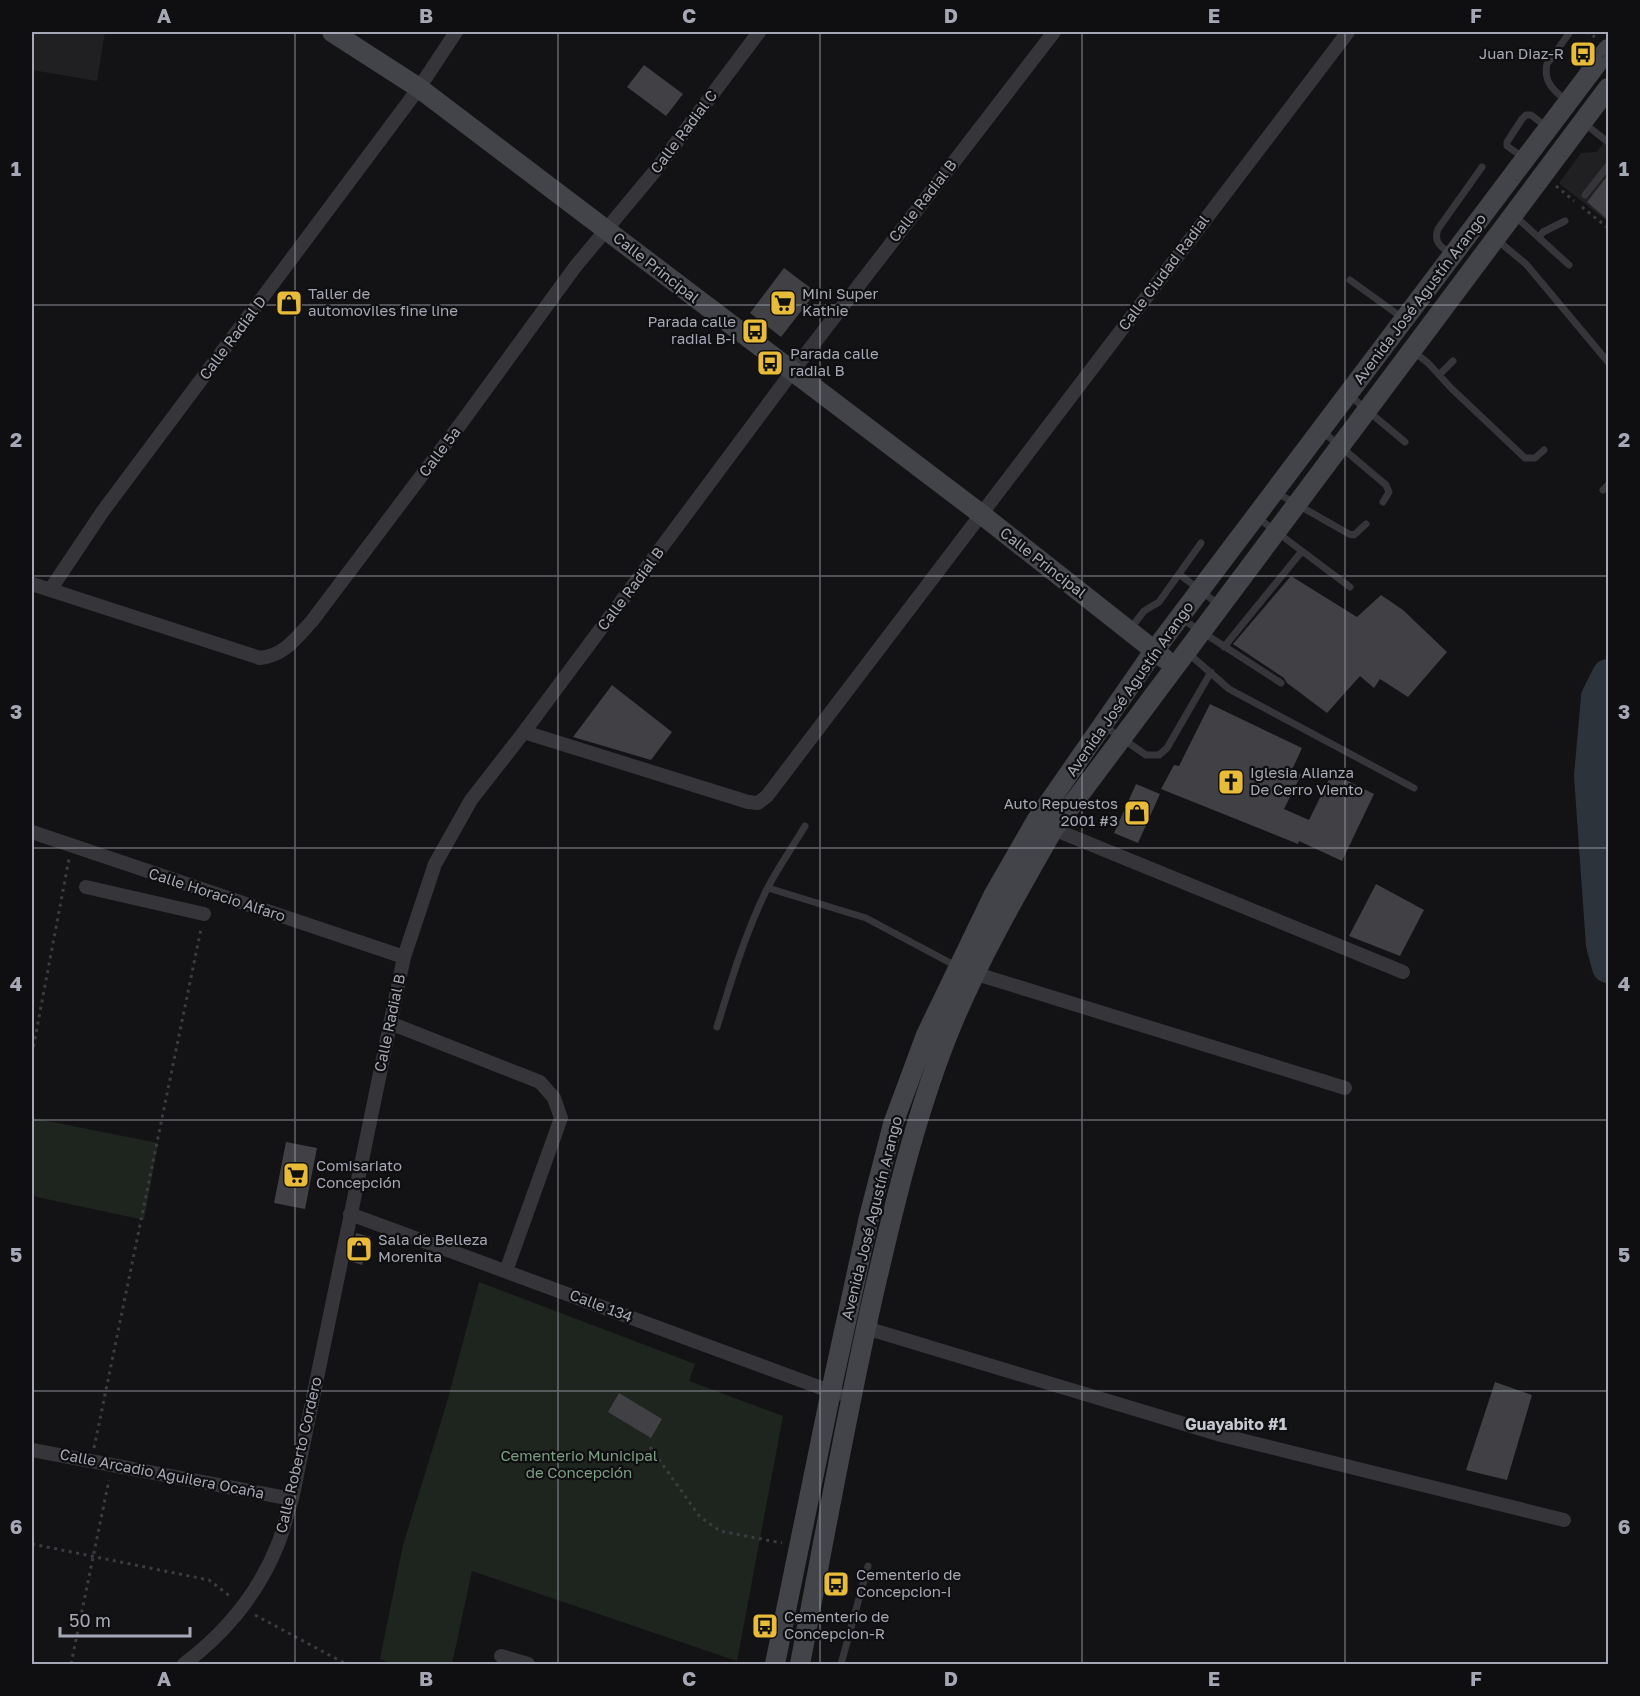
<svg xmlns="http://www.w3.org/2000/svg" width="1640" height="1696" font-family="'Golos Text',sans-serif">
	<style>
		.built { fill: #201f22 }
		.green { fill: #1e251f }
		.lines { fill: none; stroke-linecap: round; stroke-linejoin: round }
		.river { stroke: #2c333a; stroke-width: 32 }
		.building { fill: #404045 }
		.path { stroke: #3b3c41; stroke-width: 3; stroke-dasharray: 3 4.5; stroke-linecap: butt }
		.lane { stroke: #35353a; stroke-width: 7 }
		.street { stroke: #35353a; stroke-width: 14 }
		.secondary { stroke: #43444a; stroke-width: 20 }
		.path-bridge { stroke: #3b3c41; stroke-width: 3; stroke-dasharray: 3 4.5; stroke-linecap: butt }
		.grid { fill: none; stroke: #a6a9b5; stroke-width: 1.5; stroke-opacity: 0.55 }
		.labels { text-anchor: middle; stroke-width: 4.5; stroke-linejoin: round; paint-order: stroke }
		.poi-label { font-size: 15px; fill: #a6a9b5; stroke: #0f0e10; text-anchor: start }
		.street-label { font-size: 15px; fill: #a6a9b5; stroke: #0f0e10 }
		.park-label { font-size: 15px; fill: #7d9f82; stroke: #0f0e10 }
		.neighbourhood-label { font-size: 16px; font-weight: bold; fill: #c6c8d1; stroke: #0f0e10 }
		.neatline { fill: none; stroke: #a6a9b5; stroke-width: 2 }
		.grid-label { font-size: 20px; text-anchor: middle; font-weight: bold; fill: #a6a9b5 }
	</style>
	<rect width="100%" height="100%" fill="#131315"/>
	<path class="built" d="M 32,32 L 105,32 L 97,81 L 32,70 Z
		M 1608,136 L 1608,222 L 1559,183 L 1581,153 L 1597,152 Z"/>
	<path class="green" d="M 32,1118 L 158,1143 L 144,1220 L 32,1196 Z
		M 479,1282 L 695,1364 L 689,1381 L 783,1416 L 737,1661 L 472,1571 L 452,1664 L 394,1664 L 380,1659 L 403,1545 L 447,1402 Z"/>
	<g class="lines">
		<path class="river" d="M 1608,675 L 1597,697 L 1590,776 L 1602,945 L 1608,967"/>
	</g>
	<path class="building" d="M 644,65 L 683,94 L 666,116 L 627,87 Z
		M 1608,175 L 1608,220 L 1587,202 Z
		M 784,268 L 816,292 L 781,337 L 750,313 Z
		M 1291,576 L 1357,617 L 1381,595 L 1403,610 L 1447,652 L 1408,697 L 1380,679 L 1374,688 L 1360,676 L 1327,713 L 1287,683 L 1284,678 L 1233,644 Z
		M 612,685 L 672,732 L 651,760 L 573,737 Z
		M 1210,704 L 1302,748 L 1292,770 L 1301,775 L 1284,809 L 1309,820 L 1332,773 L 1374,794 L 1342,861 L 1299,841 L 1298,844 L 1161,789 L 1174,765 L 1179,766 Z
		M 1136,784 L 1160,794 L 1138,843 L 1114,833 Z
		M 1376,884 L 1424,910 L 1400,956 L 1349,936 Z
		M 286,1142 L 317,1148 L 305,1209 L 274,1203 Z
		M 356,1233 L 371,1237 L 362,1265 L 350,1261 Z
		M 1495,1382 L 1532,1395 L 1507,1480 L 1466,1470 Z
		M 619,1393 L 662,1419 L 651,1438 L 608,1412 Z"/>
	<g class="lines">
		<path class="path" d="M 1586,32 L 1595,37
			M 1571,50 L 1576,53 L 1584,42
			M 1556,186 L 1574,201
			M 1582,207 L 1608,228
			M 32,1054 L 69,859
			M 650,1447 L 700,1517 L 720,1531 L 782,1543
			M 94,1448 L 201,929
			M 32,1544 L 209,1580 L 231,1597
			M 255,1615 L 346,1664
			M 71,1664 L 109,1480"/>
		<path class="lane" d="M 1567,101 C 1554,91 1543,82 1547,64 L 1570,32
			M 1585,124 L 1608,142
			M 1524,158 L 1507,146 L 1507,142 L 1522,119 L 1526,115 L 1531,115 L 1547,127
			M 1585,195 L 1608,166
			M 1516,217 L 1569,265
			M 1539,237 L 1543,232 L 1565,221
			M 1497,240 L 1526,264 L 1608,362
			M 1451,254 C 1441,247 1433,242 1438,229 L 1482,167
			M 1350,280 L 1404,319
			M 1413,351 L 1428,363 L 1452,389 L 1525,458 L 1535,458 L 1544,450
			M 1439,375 L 1453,361
			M 1349,395 L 1405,442
			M 1322,431 L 1386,485 L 1389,492 L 1383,502
			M 1603,490 L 1608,485
			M 1277,493 L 1349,534 L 1354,535 L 1366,524
			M 1258,518 L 1350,587
			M 1179,574 L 1218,604
			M 1182,619 L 1281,683
			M 1131,628 L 1144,611 L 1159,602 L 1201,543
			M 1224,647 L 1302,551
			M 1188,653 L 1229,689 L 1414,788
			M 1104,726 L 1146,755 L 1159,755 L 1167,748 L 1211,672
			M 768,888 L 866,918 L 956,966
			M 717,1027 C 731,981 745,934 766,891 C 777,869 792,848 805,826
			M 841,1664 L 868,1566"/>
		<path class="street" d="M 32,584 L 260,658 C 284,656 296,638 312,621 L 462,422 L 575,267 L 655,171 L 759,32
			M 50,590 L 103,511 L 419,88 L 456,32
			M 524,732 L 748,802 L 758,803 L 767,796 L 1348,32
			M 1046,826 L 1403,972
			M 32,832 L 404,957
			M 86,887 L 204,914
			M 967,971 L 1345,1088
			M 390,1023 L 540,1082 L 554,1098 L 561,1118 L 506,1271
			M 350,1214 L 838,1394
			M 866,1328 L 1221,1435 L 1564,1520
			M 32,1450 L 292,1499
			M 501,1656 L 528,1664
			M 184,1664 C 225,1633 259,1592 278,1544 C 284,1529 287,1513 292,1499 L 404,957 L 435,864 L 471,800 L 524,732 L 792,372 L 1054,32"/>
		<path class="secondary" d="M 332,32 L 419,88 L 981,514 L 1165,659
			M 775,1664 L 831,1391 L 869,1217 L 893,1124 L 926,1035 L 993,896 L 1036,821 L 1154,651 L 1608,49
			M 800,1664 C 824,1540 846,1415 874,1292 C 894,1206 914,1121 946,1039 C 975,966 1014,898 1053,830 L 1608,88"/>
		<path class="path-bridge" d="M 1584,42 L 1608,60"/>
	</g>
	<path class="grid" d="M 295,32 L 295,1664M 558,32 L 558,1664M 820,32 L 820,1664M 1082,32 L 1082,1664M 1345,32 L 1345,1664M 32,305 L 1608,305M 32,576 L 1608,576M 32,848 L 1608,848M 32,1120 L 1608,1120M 32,1391 L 1608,1391"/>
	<defs>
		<symbol id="bus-square" viewBox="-11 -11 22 22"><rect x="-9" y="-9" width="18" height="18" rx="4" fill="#e8bc38" stroke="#0f0e10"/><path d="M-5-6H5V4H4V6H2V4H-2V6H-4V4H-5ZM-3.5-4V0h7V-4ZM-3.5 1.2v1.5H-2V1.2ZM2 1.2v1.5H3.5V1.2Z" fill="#111"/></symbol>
		<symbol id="shop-square" viewBox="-11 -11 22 22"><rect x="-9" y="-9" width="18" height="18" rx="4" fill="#e8bc38" stroke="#0f0e10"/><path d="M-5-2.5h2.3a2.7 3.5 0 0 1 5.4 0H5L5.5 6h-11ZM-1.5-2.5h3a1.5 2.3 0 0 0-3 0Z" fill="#111"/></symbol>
		<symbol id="supermarket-square" viewBox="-11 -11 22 22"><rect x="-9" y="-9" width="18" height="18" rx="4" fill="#e8bc38" stroke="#0f0e10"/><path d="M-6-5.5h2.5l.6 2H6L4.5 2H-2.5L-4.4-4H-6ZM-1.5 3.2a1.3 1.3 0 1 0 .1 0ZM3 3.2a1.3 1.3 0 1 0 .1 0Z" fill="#111"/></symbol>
		<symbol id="church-square" viewBox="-11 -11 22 22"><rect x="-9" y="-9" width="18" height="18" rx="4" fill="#e8bc38" stroke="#0f0e10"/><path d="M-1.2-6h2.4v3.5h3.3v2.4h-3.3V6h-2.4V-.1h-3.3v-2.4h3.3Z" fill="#111"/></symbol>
	</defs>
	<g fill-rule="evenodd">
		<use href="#bus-square" x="1568" y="39" width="30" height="30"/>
		<use href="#shop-square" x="274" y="288" width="30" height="30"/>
		<use href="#supermarket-square" x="768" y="288" width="30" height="30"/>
		<use href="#bus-square" x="740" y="316" width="30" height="30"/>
		<use href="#bus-square" x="755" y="348" width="30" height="30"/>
		<use href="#church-square" x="1216" y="767" width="30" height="30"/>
		<use href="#shop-square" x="1122" y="798" width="30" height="30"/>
		<use href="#supermarket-square" x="281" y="1160" width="30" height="30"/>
		<use href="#shop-square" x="344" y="1234" width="30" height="30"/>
		<use href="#bus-square" x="821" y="1569" width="30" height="30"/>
		<use href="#bus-square" x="750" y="1611" width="30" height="30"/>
	</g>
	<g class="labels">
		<g class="poi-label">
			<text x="1564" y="59" text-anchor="end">Juan Diaz-R</text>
			<text x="308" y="299">Taller de<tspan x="308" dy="17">automoviles fine line</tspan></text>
			<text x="802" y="299">Mini Super<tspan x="802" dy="17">Kathie</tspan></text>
			<text x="736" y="327" text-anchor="end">Parada calle<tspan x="736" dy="17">radial B-I</tspan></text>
			<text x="790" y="359">Parada calle<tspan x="790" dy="17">radial B</tspan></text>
			<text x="1250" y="778">Iglesia Alianza<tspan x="1250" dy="17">De Cerro Viento</tspan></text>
			<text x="1118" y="809" text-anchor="end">Auto Repuestos<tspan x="1118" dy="17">2001 #3</tspan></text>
			<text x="316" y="1171">Comisariato<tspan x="316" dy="17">Concepción</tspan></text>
			<text x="378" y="1245">Sala de Belleza<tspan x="378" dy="17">Morenita</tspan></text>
			<text x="856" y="1580">Cementerio de<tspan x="856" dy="17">Concepcion-I</tspan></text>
			<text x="784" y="1622">Cementerio de<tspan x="784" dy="17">Concepcion-R</tspan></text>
		</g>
		<g class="street-label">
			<text transform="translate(684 132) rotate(-53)" y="5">Calle Radial C</text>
			<text transform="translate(923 201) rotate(-52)" y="5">Calle Radial B</text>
			<text transform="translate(656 268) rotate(38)" y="5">Calle Principal</text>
			<text transform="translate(1164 273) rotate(-53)" y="5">Calle Ciudad Radial</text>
			<text transform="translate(1420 299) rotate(-53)" y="5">Avenida José Agustín Arango</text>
			<text transform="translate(233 338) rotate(-53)" y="5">Calle Radial D</text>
			<text transform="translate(440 452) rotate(-53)" y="5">Calle 5a</text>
			<text transform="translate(1043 563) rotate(38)" y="5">Calle Principal</text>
			<text transform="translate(631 589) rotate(-53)" y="5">Calle Radial B</text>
			<text transform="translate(1130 689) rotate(-55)" y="5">Avenida José Agustín Arango</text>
			<text transform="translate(217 895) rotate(18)" y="5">Calle Horacio Alfaro</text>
			<text transform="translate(390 1023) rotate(-78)" y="5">Calle Radial B</text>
			<text transform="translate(872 1218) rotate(-76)" y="5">Avenida José Agustín Arango</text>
			<text transform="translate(601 1306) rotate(21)" y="5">Calle 134</text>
			<text transform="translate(299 1455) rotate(-77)" y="5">Calle Roberto Cordero</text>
			<text transform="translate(162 1474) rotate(11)" y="5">Calle Arcadio Aguilera Ocaña</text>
		</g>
		<g class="park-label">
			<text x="579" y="1461">Cementerio Municipal<tspan x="579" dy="17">de Concepción</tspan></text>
		</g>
		<g class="neighbourhood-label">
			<text x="1236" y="1430">Guayabito #1</text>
		</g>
	</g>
	<rect width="1640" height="1696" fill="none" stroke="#0f0e10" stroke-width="66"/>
	<path d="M60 1627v9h130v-9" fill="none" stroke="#a6a9b5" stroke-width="3"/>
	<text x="69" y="1627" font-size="18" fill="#a6a9b5" stroke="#0f0e10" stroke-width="4.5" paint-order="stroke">50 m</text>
	<rect x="33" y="33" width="1574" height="1630" class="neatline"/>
	<g class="grid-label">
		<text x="164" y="23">A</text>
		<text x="426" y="23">B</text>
		<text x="689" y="23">C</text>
		<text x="951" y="23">D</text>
		<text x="1214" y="23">E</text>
		<text x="1476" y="23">F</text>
		<text x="16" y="176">1</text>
		<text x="1624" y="176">1</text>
		<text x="16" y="447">2</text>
		<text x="1624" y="447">2</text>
		<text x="16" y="719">3</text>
		<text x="1624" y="719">3</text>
		<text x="16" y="991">4</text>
		<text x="1624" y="991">4</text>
		<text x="16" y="1262">5</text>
		<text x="1624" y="1262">5</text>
		<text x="16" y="1534">6</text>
		<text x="1624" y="1534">6</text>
		<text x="164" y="1686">A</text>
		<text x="426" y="1686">B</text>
		<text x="689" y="1686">C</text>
		<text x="951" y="1686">D</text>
		<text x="1214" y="1686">E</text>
		<text x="1476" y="1686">F</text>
	</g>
</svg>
